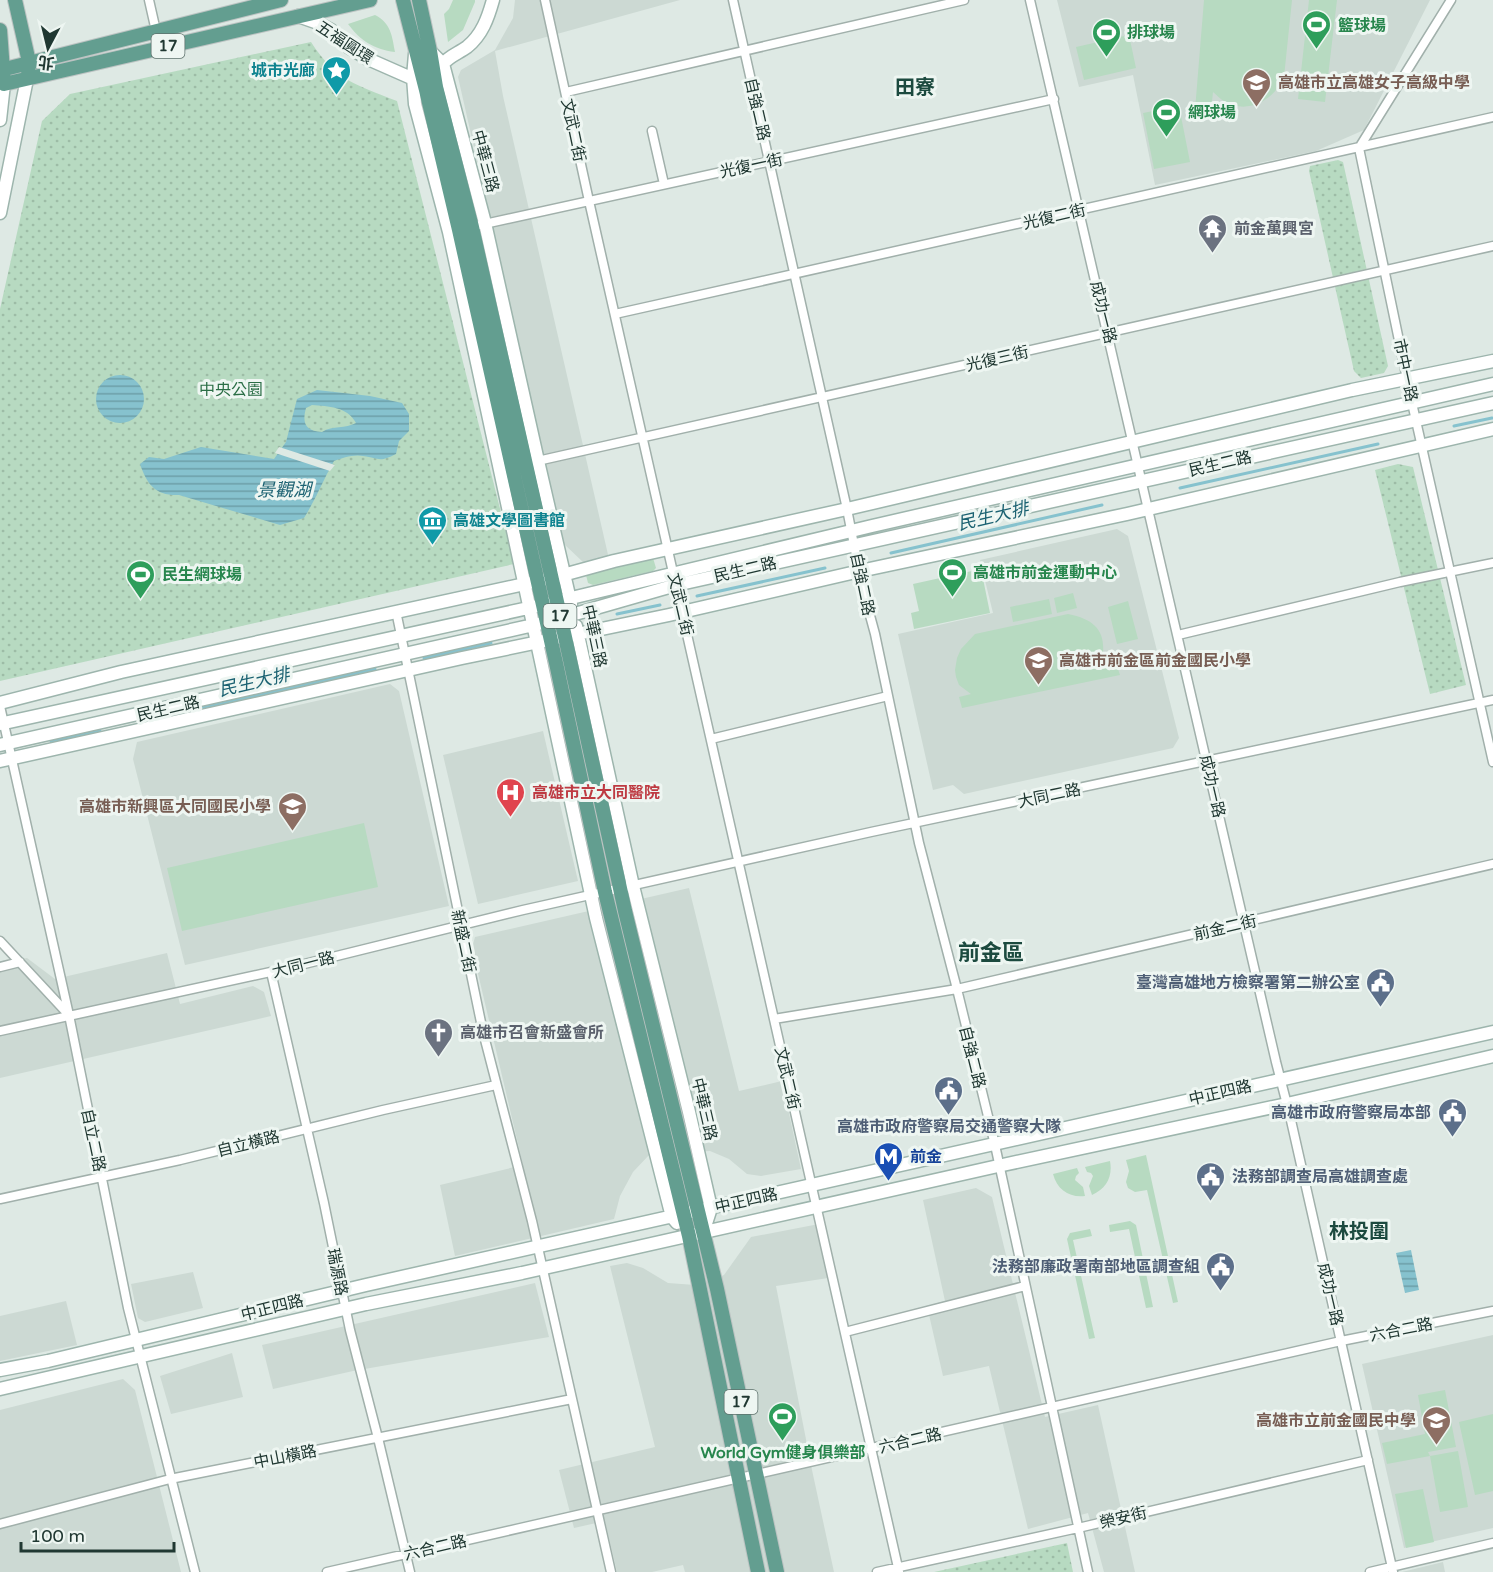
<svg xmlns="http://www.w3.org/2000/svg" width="1493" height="1572" font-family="'Varela Round','Noto Sans TC',sans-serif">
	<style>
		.built { fill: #ccd9d3 }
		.green { fill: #b7dac1 }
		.park { fill: url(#park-dots) }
		.water { fill: url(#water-rules); fill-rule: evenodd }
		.pier { fill: #dee9e4 }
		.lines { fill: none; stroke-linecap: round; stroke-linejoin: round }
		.stream { stroke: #86c2ce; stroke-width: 3 }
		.street-casing { stroke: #a1b0ab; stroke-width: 11 }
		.secondary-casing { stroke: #9db5ad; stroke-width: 15 }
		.primary-casing { stroke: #bcc3c2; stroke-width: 16 }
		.street { stroke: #fff; stroke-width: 8 }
		.secondary { stroke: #fff; stroke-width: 12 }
		.primary { stroke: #639e90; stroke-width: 14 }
		.labels { text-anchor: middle; stroke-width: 6; stroke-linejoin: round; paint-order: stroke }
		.shield { fill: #eef6f2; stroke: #5e716c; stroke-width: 1.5 }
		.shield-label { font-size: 15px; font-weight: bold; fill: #203832 }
		.leisure-label { font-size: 16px; font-weight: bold; fill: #27864d; stroke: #eef6f2; text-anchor: start }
		.street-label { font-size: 16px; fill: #203832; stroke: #eef6f2 }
		.culture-label { font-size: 16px; font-weight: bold; fill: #0d838f; stroke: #eef6f2; text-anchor: end }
		.education-label { font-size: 16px; font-weight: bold; fill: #785e54; stroke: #eef6f2; text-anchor: start }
		.worship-label { font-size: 16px; font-weight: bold; fill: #5b616d; stroke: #eef6f2; text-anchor: start }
		.park-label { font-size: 16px; fill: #2b6e46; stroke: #eef6f2 }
		.health-label { font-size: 16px; font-weight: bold; fill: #be3a42; stroke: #eef6f2; text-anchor: start }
		.service-label { font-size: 16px; font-weight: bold; fill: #4e5e75; stroke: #eef6f2; text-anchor: end }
		.transit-label { font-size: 16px; font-weight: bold; fill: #164399; stroke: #eef6f2; text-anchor: start }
		.water-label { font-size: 18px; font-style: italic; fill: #1c6272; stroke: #eef6f2 }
		.quarter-label { font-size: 20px; font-weight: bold; fill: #1c4a3f; stroke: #eef6f2 }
		.district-label { font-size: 22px; font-weight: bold; fill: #1c4a3f; stroke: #eef6f2 }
	</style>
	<defs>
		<pattern id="park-dots" width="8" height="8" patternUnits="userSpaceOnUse" patternTransform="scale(1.5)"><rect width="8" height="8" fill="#b7dac1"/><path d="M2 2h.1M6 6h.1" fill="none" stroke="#9dbca6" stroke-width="1.8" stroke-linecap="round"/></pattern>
		<pattern id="water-rules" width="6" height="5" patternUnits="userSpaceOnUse" patternTransform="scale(1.5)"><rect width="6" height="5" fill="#86c2ce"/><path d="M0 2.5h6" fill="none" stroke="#6d9fa8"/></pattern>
	</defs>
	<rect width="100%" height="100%" fill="#dee9e4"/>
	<path class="built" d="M 515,0 L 680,0 L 495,51 L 503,96 L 609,559 L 584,563 L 564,544 L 458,77 L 461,70 L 495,50 L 513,18 Z
		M 1057,0 L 1430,0 L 1364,130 L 1316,151 L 1155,185 L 1133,75 L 1079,87 Z
		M 1117,529 L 1128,536 L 1179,738 L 1173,748 L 964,794 L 953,785 L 933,790 L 898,634 L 993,613 L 980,560 Z
		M 390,684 L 399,691 L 449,906 L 185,965 L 133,759 L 137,742 Z
		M 543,731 L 578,881 L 478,904 L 443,755 Z
		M 689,888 L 739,1091 L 782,1081 L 801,1169 L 761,1176 L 747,1174 L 729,1159 L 710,1151 L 650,1154 L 633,1172 L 620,1196 L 614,1219 L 455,1256 L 440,1185 L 523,1165 L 472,948 L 475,937 Z
		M 167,953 L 180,1004 L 253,986 L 264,992 L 271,1016 L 0,1078 L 0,964 L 27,958 L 55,979 Z
		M 976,1188 L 992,1197 L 1045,1417 L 1098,1405 L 1135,1572 L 1104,1572 L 1088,1513 L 1028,1529 L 989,1366 L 943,1376 L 927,1306 L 945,1301 L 923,1200 Z
		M 819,1224 L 828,1278 L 776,1286 L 812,1470 L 834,1572 L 685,1572 L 683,1565 L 652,1572 L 617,1572 L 605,1521 L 574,1528 L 559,1470 L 655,1447 L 610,1266 L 627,1263 L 643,1268 L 668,1283 L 695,1285 L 724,1275 L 751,1237 Z
		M 193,1272 L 203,1308 L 145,1322 L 138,1318 L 131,1284 Z
		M 535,1283 L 549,1337 L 353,1371 L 273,1389 L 262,1345 Z
		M 66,1301 L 77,1345 L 0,1361 L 0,1316 Z
		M 1493,1335 L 1493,1528 L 1404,1548 L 1362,1364 Z
		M 232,1353 L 243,1397 L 171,1414 L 160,1376 Z
		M 123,1379 L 135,1390 L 181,1572 L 0,1572 L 0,1410 Z
		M 1443,1562 L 1445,1572 L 1402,1572 Z"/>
	<path class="green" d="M 453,0 L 475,0 L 475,2 L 463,30 L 448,42 L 444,14 L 449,9 Z
		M 1204,0 L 1292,0 L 1284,77 C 1275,99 1248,116 1224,101 C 1220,99 1217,95 1213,92 L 1211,111 L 1195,110 Z
		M 1309,0 L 1337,0 L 1325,102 L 1298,99 Z
		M 375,15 C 391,23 392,36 395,52 C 373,49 361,41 348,24 Z
		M 1129,35 L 1136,68 L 1084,80 L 1076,47 Z
		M 1179,106 L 1190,162 L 1154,169 L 1143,113 Z
		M 653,558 L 656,568 L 653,571 L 593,585 L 588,583 L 586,575 L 589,572 Z
		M 981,569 L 990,613 L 914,629 L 911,613 L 919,611 L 913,584 Z
		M 1073,593 L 1077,608 L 1057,613 L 1054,598 Z
		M 1049,599 L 1052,614 L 1013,622 L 1010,607 Z
		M 1128,601 L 1138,639 L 1117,644 L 1108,607 Z
		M 1068,614 C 1099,620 1108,635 1101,665 L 1116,663 L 1120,675 L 962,708 L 959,697 L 971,694 L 959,685 L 956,677 L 955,670 L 957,658 L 961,649 L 975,634 Z
		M 364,823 L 378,887 L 182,931 L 167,868 Z
		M 1146,1155 L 1178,1302 L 1173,1303 L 1147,1190 L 1135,1192 L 1128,1188 L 1126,1182 L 1129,1171 L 1126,1160 Z
		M 1110,1161 C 1113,1177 1106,1189 1092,1195 L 1089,1186 L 1093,1176 L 1091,1173 L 1087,1172 L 1085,1167 Z
		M 1077,1168 L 1079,1173 L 1076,1176 L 1075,1180 L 1083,1187 L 1085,1196 C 1070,1198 1057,1190 1053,1174 Z
		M 1130,1221 L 1136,1225 L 1153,1307 L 1146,1308 L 1129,1229 L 1110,1232 L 1109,1225 Z
		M 1090,1229 L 1092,1236 L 1073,1240 L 1095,1338 L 1089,1339 L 1067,1239 L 1070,1233 Z
		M 1445,1390 L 1456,1447 L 1428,1452 L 1430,1456 L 1458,1451 L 1468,1507 L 1440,1512 L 1430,1456 L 1387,1464 L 1382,1443 L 1425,1434 L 1418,1395 Z
		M 1493,1414 L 1493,1491 L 1475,1495 L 1459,1422 Z
		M 1423,1489 L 1434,1542 L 1406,1548 L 1395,1494 Z"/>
	<path class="park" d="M 311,42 C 336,81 357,85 397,101 L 514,564 L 0,681 L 0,309 L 42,121 L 70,94 Z
		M 1338,160 L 1343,162 L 1388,366 L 1384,373 L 1361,378 L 1354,371 L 1309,171 L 1310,166 Z
		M 1398,464 L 1413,467 L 1466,685 L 1430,694 L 1375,470 Z
		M 1067,1543 L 1073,1572 L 934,1572 Z"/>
	<path class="water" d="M96 399a24 24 0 1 1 48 0a24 24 0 1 1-48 0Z
		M 317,390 L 370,396 L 402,403 L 409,414 L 409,431 L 399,441 L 396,454 C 379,463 379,458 363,456 C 354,454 342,458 334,461 C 323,480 316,499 304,518 L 280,525 L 179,495 C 156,496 147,485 140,464 L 149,457 L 164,459 L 201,447 L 274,459 L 286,442 L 297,399 ZM 312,405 C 328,406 348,407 356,423 C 345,429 333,425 322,432 C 305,431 302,423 306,408 Z
		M 1411,1250 L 1419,1290 L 1405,1293 L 1396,1253 Z"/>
	<path class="pier" d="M 279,447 L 335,465 L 330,471 L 275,453 Z"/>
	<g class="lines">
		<path class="stream" d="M 1454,426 L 1492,418
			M 1180,488 L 1378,444
			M 891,553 L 1102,505
			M 697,596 L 825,568
			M 617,614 L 660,605
			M 424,658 L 491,643
			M 139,722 L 375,669
			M 51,741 L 100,731"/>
		<defs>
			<path id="street" d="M 149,0 L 156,31
				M 545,0 L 589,201 L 899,1572
				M 733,0 L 847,509 L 862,586 L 875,634 L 919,843 L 957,989 L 995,1145 L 1088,1572
				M 1030,0 C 1115,354 1197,708 1276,1062 L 1290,1116 L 1393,1572
				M 1451,0 L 1359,148 L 1412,403 L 1493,762
				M 566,92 L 964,0
				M 652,131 L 664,184
				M 480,225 L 1054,99
				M 615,314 L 1493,117
				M 533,462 L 1493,246
				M 396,611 L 483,1032 L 532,1221 L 611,1572
				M 1178,635 L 1400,582 L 1493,563
				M 0,706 L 69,1015 L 128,1308 L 195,1572
				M 711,739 L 888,696
				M 0,941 L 67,1013
				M 0,967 L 20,962
				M 271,972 L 324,1203 L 350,1330 L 378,1438 L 410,1572
				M 774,1019 L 957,989 L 1493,864
				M 0,1031 L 284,969 L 523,910 L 871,832 L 1493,700
				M 0,1199 L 180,1160 L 383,1110 L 496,1085
				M 845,1332 L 1025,1286
				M 0,1524 L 170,1479 L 572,1399
				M 327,1572 L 1341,1341 L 1493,1311
				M 877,1572 L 1078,1528 L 1368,1460
				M 1370,1572 L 1493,1543"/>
			<path id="secondary" d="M 298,16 L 318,23 L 331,30 L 347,46 L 368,59 L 418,81
				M 430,51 L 443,64 L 485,223 L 538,461 L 571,604
				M 415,54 L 413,77 L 415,104 L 449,232 L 596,918 L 672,1217 L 677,1223
				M 443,64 C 449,56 459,53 467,47 C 482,35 488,18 493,0
				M 0,85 L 4,84 L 0,120
				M 0,213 L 27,79
				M 576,626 L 633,886 L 689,1112 L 711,1208 L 703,1233
				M 0,703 L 121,672 L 552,578 L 614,561 L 847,509 L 1352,390 L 1493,361
				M 0,724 L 542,605 L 872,526 L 1493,384
				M 0,745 L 547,622 L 676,585 L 1493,403
				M 0,761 L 462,658 L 669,615 L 860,571 L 1127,514 L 1493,429
				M 0,1370 L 48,1361 L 366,1285 L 1493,1032
				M 0,1389 L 366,1304 L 522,1273 L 998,1166 L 1287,1104 L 1493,1056"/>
			<path id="primary" d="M 15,0 L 29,62 L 28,71
				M 403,0 L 426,90 L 459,230 L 556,663 L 605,892 L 689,1236 L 758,1572
				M 419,0 L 430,51 L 436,87 L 472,227 L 565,637 L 625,911 L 717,1289 L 777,1572
				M 0,30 L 4,84 L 370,0
				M 5,69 L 281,0"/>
		</defs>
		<use href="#street" class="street-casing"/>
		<use href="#secondary" class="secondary-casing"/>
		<use href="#primary" class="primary-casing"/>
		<use href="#street" class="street"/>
		<use href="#secondary" class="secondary"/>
		<use href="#primary" class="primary"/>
	</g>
	<defs>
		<symbol id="stadium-pin" viewBox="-11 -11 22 30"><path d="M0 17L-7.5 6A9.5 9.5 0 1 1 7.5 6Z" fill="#2e9e5b" stroke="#eef6f2"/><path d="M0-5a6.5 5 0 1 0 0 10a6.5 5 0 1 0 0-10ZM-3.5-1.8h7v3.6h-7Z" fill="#fff"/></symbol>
		<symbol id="sight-pin" viewBox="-11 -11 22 30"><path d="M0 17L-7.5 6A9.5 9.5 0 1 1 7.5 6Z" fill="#0f9aa8" stroke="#eef6f2"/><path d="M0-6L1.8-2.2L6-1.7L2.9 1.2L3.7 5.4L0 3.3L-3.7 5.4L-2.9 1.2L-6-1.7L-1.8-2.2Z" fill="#fff"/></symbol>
		<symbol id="school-pin" viewBox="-11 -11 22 30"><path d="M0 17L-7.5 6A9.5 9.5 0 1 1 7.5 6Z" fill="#8d6e63" stroke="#eef6f2"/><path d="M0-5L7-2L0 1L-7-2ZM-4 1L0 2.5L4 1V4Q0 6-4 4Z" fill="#fff"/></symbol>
		<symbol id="temple-pin" viewBox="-11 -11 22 30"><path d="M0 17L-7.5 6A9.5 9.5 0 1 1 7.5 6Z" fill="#6b7280" stroke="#eef6f2"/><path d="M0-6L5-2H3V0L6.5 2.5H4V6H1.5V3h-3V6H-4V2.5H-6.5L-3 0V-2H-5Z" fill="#fff"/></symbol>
		<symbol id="museum-pin" viewBox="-11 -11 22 30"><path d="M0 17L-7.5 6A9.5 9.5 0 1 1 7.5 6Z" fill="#0f9aa8" stroke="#eef6f2"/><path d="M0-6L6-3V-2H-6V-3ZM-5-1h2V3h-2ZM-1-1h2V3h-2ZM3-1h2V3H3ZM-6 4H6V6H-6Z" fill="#fff"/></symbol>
		<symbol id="hospital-pin" viewBox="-11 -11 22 30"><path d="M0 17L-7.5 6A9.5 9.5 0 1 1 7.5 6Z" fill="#e0444e" stroke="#eef6f2"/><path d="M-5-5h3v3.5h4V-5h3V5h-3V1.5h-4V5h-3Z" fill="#fff"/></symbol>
		<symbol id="civic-pin" viewBox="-11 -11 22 30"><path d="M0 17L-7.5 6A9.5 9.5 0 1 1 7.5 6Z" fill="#5c6f8a" stroke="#eef6f2"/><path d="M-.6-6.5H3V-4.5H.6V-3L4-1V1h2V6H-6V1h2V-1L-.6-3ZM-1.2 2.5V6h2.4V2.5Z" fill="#fff"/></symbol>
		<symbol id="church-pin" viewBox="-11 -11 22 30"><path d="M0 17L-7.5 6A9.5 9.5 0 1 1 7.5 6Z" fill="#6b7280" stroke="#eef6f2"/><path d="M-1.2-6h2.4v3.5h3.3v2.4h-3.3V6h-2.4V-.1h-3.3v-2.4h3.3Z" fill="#fff"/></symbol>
		<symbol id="metro-pin" viewBox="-11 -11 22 30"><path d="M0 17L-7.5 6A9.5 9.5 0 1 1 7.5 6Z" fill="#1a4fb4" stroke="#eef6f2"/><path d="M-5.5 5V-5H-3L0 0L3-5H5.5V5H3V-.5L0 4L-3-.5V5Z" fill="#fff"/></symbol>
	</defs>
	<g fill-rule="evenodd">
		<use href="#stadium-pin" x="1300" y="8" width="33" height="45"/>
		<use href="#stadium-pin" x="1090" y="16" width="33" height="45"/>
		<use href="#sight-pin" x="320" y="54" width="33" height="45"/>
		<use href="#school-pin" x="1240" y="66" width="33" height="45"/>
		<use href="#stadium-pin" x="1150" y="96" width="33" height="45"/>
		<use href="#temple-pin" x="1196" y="212" width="33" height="45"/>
		<use href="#museum-pin" x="416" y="504" width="33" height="45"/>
		<use href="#stadium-pin" x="936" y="556" width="33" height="45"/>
		<use href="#stadium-pin" x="124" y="558" width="33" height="45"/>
		<use href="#school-pin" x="1022" y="644" width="33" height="45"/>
		<use href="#hospital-pin" x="494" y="776" width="33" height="45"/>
		<use href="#school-pin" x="276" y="790" width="33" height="45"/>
		<use href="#civic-pin" x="1364" y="966" width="33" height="45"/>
		<use href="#church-pin" x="422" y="1016" width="33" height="45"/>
		<use href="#civic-pin" x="932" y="1074" width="33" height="45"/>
		<use href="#civic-pin" x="1436" y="1096" width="33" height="45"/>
		<use href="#metro-pin" x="872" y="1140" width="33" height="45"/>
		<use href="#civic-pin" x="1194" y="1160" width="33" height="45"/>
		<use href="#civic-pin" x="1204" y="1250" width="33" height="45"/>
		<use href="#stadium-pin" x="766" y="1400" width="33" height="45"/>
		<use href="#school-pin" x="1420" y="1404" width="33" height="45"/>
	</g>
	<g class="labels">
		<g class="shield">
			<rect x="151.5" y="34" width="33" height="24" rx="4.5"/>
			<rect x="543.5" y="604" width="33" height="24" rx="4.5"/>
			<rect x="724.5" y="1390" width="33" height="24" rx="4.5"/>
		</g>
		<g class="shield-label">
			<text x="168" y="51">17</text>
			<text x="560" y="621">17</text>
			<text x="741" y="1407">17</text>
		</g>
		<g class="leisure-label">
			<text x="1338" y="31">籃球場</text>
			<text x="1127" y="38">排球場</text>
			<text x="1188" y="118">網球場</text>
			<text x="973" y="578">高雄市前金運動中心</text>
			<text x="162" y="580">民生網球場</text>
			<text x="783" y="1458" text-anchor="middle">World Gym健身俱樂部</text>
		</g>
		<g class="street-label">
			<text transform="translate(345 42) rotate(33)" y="6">五福圓環</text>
			<text transform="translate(758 109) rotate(77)" y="6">自強二路</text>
			<text transform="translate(574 130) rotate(78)" y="6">文武二街</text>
			<text transform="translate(486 161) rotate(75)" y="6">中華三路</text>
			<text transform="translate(751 165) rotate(-12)" y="6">光復一街</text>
			<text transform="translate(1054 216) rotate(-13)" y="6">光復二街</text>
			<text transform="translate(1104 312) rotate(76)" y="6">成功一路</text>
			<text transform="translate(997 358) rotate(-13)" y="6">光復三街</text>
			<text transform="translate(1406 370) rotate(78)" y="6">市中一路</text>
			<text transform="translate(1220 463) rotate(-13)" y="6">民生二路</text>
			<text transform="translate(745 569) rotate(-13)" y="6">民生二路</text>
			<text transform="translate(863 584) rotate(78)" y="6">自強二路</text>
			<text transform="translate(681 604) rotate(77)" y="6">文武二街</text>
			<text transform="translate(595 636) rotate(78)" y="6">中華三路</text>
			<text transform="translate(168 708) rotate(-13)" y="6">民生二路</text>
			<text transform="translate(1213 786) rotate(77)" y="6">成功一路</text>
			<text transform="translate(1049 795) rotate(-12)" y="6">大同二路</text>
			<text transform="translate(1225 927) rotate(-13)" y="6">前金二街</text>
			<text transform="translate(464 941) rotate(78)" y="6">新盛二街</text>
			<text transform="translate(303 964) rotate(-14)" y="6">大同一路</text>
			<text transform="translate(973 1057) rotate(76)" y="6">自強二路</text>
			<text transform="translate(788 1078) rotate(77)" y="6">文武二街</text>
			<text transform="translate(1220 1092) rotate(-13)" y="6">中正四路</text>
			<text transform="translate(705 1109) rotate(77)" y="6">中華三路</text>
			<text transform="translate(94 1140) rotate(78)" y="6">自立二路</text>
			<text transform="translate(248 1143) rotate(-14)" y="6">自立橫路</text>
			<text transform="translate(746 1200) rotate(-13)" y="6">中正四路</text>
			<text transform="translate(338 1272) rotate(79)" y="6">瑞源路</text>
			<text transform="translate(1331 1294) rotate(77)" y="6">成功一路</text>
			<text transform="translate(272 1307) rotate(-14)" y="6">中正四路</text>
			<text transform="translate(1401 1329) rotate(-11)" y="6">六合二路</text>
			<text transform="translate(910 1440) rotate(-13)" y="6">六合二路</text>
			<text transform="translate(285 1456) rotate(-11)" y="6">中山橫路</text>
			<text transform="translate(1123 1517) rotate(-13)" y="6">榮安街</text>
			<text transform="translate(435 1547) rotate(-13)" y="6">六合二路</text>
		</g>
		<g class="culture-label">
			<text x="315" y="76">城市光廊</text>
			<text x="453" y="526" text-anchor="start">高雄文學圖書館</text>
		</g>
		<g class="education-label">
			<text x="1278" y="88">高雄市立高雄女子高級中學</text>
			<text x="1059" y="666">高雄市前金區前金國民小學</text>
			<text x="271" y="812" text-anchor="end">高雄市新興區大同國民小學</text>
			<text x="1416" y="1426" text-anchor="end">高雄市立前金國民中學</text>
		</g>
		<g class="worship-label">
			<text x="1234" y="234">前金萬興宮</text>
			<text x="460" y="1038">高雄市召會新盛會所</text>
		</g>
		<g class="park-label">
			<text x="231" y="395">中央公園</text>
		</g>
		<g class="health-label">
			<text x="532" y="798">高雄市立大同醫院</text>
		</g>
		<g class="service-label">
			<text x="1360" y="988">臺灣高雄地方檢察署第二辦公室</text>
			<text x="1431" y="1118">高雄市政府警察局本部</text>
			<text x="949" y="1132" text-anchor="middle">高雄市政府警察局交通警察大隊</text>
			<text x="1232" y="1182" text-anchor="start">法務部調查局高雄調查處</text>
			<text x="1200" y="1272">法務部廉政署南部地區調查組</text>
		</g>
		<g class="transit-label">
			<text x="910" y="1162">前金</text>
		</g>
		<g class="water-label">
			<text x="284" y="496">景觀湖</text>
			<text transform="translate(993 516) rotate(-13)" y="6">民生大排</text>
			<text transform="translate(254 682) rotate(-13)" y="6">民生大排</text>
		</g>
		<g class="quarter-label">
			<text x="915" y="94">田寮</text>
			<text x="1359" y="1238">林投圍</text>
		</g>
		<g class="district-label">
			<text x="991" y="960">前金區</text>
		</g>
	</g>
	<g transform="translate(48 48) rotate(187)" stroke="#eef6f2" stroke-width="4.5" paint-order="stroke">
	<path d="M0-4.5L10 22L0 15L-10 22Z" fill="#203832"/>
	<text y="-9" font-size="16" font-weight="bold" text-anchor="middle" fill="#203832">北</text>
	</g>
	<path d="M21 1542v9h153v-9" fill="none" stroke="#203832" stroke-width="3"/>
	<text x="30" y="1542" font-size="18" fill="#203832" stroke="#eef6f2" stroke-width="4.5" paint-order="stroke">100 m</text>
</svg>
